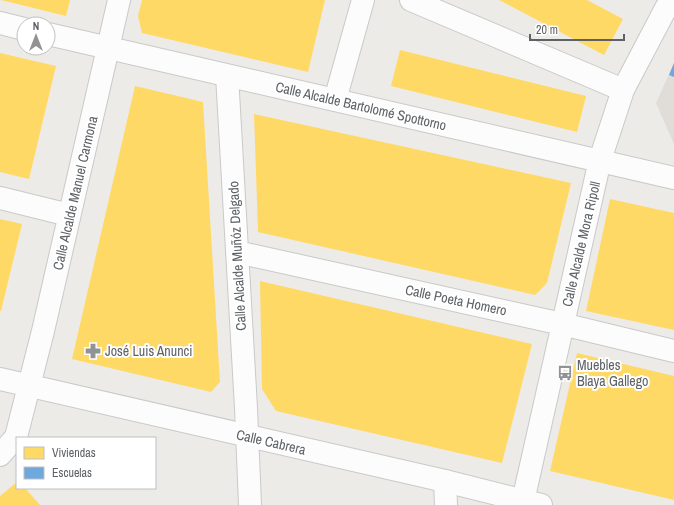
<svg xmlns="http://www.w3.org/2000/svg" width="674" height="505" font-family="'Archivo Narrow',sans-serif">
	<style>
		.education { fill: #e0ddd8 }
		.homes { fill: #ffd966 }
		.schools { fill: #6fa8dc }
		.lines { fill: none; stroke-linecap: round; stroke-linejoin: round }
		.pedestrian-casing { stroke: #c9c9c8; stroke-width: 24 }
		.minor-casing { stroke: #c9c9c8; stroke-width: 24 }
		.tertiary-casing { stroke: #c9c9c8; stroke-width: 24 }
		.pedestrian { stroke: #fcfcfc; stroke-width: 22 }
		.minor { stroke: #fcfcfc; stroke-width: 22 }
		.tertiary { stroke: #fcfcfc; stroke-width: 22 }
		.labels { text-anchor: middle; stroke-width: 4; stroke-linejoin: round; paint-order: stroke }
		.street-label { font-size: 14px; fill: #5e6266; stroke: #fff }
		.poi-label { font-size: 14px; fill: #5e6266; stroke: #fff; text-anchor: start }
	</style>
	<rect width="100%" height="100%" fill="#edebe8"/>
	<path class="education" d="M 674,63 L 674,144 L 656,103 Z"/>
	<path class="homes" d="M 1,0 L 70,0 L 66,16 Z
		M 142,0 L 325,0 L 308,72 L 142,33 L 138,16 Z
		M 499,0 L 587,0 L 623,19 L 604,55 Z
		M 400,50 L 586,96 L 577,132 L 391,86 Z
		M 0,53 L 56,66 L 29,179 L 0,172 Z
		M 135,86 L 203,102 L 220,382 L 211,392 L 72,359 Z
		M 254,114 L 571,183 L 547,283 L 535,295 L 258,232 Z
		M 610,199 L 674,213 L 674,330 L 586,311 Z
		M 0,219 L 22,224 L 1,311 L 0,311 Z
		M 260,281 L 532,344 L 502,463 L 276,411 L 262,389 Z
		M 577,353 L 674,376 L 674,500 L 550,471 Z
		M 17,482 L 17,488 L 25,488 L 40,505 L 0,505 L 0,496 Z"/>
	<path class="schools" d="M 674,63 L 674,77 L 669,75 Z"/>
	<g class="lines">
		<defs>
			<path id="pedestrian" d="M 335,100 L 363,0
				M 445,481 L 446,505"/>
			<path id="minor" d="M 411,0 L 623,90
				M 0,23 L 24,29
				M 48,34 L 674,178
				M 227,75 L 246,408 L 250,505
				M 0,198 L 69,215
				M 237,252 L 562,324 L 674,351
				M 29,386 L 43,331 L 119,0
				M 523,501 L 600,160 L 623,90 L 666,8 L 672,0"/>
			<path id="tertiary" d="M 0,379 L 445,481 L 541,505
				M 0,455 L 16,437 L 29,386"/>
		</defs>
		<use href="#pedestrian" class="pedestrian-casing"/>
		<use href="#minor" class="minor-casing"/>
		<use href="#tertiary" class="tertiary-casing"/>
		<use href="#pedestrian" class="pedestrian"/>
		<use href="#minor" class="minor"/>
		<use href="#tertiary" class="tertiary"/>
	</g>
	<defs>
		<symbol id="pharmacy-bare" viewBox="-9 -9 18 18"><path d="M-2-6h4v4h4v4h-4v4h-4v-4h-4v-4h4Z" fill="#909294" stroke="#fff" stroke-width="2.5" paint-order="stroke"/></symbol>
		<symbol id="bus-bare" viewBox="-9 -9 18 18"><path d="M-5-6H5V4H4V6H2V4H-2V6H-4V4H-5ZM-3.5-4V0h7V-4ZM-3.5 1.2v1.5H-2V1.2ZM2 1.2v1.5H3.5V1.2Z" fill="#909294" stroke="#fff" stroke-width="2.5" paint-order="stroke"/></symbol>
	</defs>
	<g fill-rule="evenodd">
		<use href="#pharmacy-bare" x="82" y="340" width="22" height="22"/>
		<use href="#bus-bare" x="554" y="362" width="22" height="22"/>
	</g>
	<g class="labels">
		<g class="street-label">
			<text transform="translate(361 106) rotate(13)" y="5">Calle Alcalde Bartolomé Spottorno</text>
			<text transform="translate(75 193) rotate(-77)" y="5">Calle Alcalde Manuel Carmona</text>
			<text transform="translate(581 244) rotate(-77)" y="5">Calle Alcalde Mora Ripoll</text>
			<text transform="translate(237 256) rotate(-93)" y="5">Calle Alcalde Muñóz Delgado</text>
			<text transform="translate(456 300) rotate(12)" y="5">Calle Poeta Homero</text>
			<text transform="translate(271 442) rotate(13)" y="5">Calle Cabrera</text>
		</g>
		<g class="poi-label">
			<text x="105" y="356">José Luis Anunci</text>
			<text x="577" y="370">Muebles<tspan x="577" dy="16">Blaya Gallego</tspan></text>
		</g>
	</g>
	<rect x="16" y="437" width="140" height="52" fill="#ffffff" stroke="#bfc0c2"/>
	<rect x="24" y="447" width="20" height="12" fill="#ffd966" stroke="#bfc0c2"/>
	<text x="52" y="457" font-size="12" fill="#5e6266">Viviendas</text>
	<rect x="24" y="467" width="20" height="12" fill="#6fa8dc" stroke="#bfc0c2"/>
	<text x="52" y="477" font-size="12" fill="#5e6266">Escuelas</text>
	<g transform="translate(36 36)"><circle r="19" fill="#ffffff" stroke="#bfc0c2"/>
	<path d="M0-3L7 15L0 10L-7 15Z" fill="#909294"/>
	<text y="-6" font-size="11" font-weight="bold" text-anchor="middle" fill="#5e6266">N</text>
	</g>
	<path d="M530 34v6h94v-6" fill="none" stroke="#5e6266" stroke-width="2"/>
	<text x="536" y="34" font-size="12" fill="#5e6266" stroke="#ffffff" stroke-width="3" paint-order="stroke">20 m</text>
</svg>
